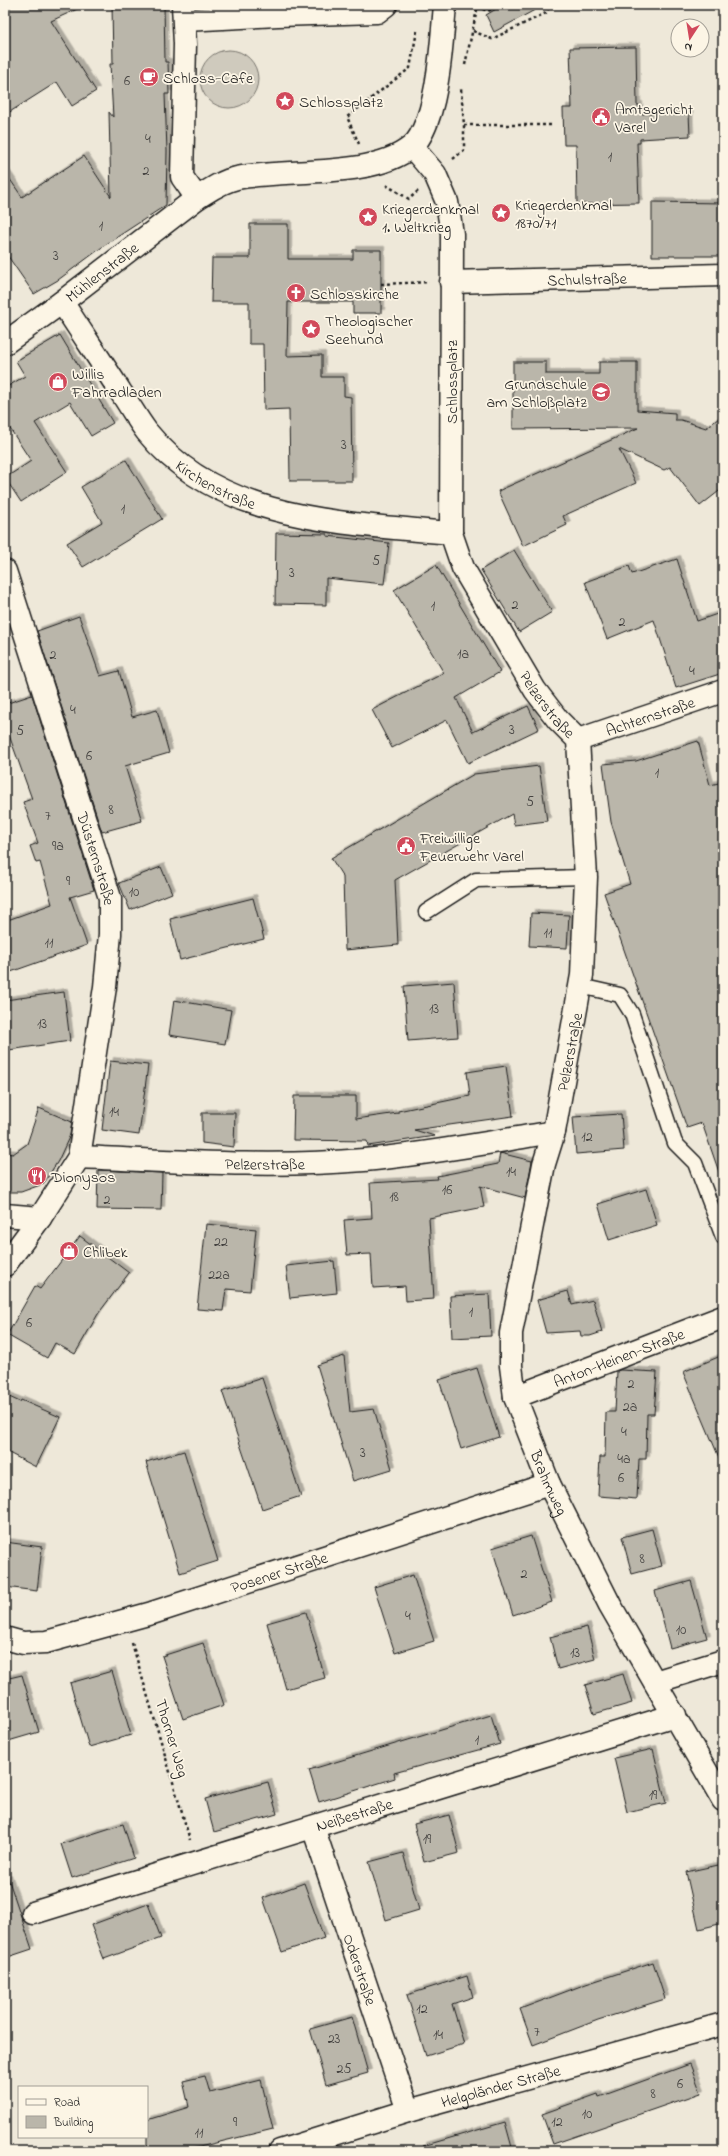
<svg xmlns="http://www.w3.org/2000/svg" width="728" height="2156" font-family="'Indie Flower',sans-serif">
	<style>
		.green { fill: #cfcabd; stroke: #76736c }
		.building { fill: #bab6aa; stroke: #1c1c1c; filter: url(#shadow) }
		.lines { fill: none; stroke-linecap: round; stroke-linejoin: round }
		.lane-casing { stroke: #1c1c1c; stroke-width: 17 }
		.street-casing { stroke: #1c1c1c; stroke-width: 25 }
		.secondary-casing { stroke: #1c1c1c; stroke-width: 25 }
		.path { stroke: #1c1c1c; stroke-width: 2.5; stroke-dasharray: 3 3; stroke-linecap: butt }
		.lane { stroke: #fcf5e5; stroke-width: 14 }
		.street { stroke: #fcf5e5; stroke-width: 22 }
		.secondary { stroke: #fcf5e5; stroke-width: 22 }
		.labels { text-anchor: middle; stroke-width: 3.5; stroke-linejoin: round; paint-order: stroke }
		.number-label { font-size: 14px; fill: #444240 }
		.poi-label { font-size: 16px; fill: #1c1c1c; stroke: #fcf5e5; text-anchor: start }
		.street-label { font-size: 16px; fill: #1c1c1c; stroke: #fcf5e5 }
	</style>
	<defs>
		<filter id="shadow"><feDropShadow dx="3.5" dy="-3.5" stdDeviation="0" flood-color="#0004"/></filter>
	</defs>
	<rect width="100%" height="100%" fill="#eee8d9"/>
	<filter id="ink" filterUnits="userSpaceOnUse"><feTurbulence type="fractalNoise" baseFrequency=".025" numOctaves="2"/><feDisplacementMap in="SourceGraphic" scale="8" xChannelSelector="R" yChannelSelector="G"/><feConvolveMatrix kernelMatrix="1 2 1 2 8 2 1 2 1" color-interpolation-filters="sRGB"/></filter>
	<g filter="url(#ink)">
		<path class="green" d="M200 79a29 29 0 1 1 58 0a29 29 0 1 1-58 0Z"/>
		<path class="building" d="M 5,5 L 86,5 L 51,21 L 96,91 L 72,106 L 57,82 L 5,115 Z
			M 112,5 L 164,5 L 165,62 L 168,62 L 169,94 L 165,94 L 167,151 L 166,205 L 105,245 L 58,280 L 34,294 L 5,252 L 5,172 L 22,197 L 84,156 L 111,197 L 109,112 L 113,117 L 110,64 L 113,64 Z
			M 503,5 L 544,5 L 494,32 L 486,15 Z
			M 636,47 L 637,105 L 639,105 L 639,114 L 689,113 L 690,136 L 640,139 L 640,143 L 637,143 L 639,203 L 577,204 L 576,145 L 564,145 L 563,108 L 572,108 L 570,48 Z
			M 652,202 L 723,203 L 723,256 L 652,256 Z
			M 250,224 L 288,224 L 288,259 L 353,259 L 353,250 L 381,250 L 381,313 L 353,313 L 353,302 L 288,302 L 287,356 L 322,355 L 322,377 L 344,377 L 344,396 L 351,397 L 352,481 L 290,481 L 289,409 L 264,410 L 263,344 L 249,344 L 249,302 L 211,302 L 212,258 L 250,258 Z
			M 60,335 L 113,423 L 91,436 L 70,402 L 35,423 L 67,472 L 21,502 L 5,478 L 31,461 L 5,421 L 5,388 L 25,376 L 16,361 Z
			M 513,362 L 546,362 L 546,374 L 599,374 L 599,362 L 637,362 L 637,410 L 675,413 L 675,420 L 681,420 L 706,428 L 723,415 L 723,488 L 700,506 L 670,467 L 664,470 L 619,449 L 636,483 L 563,516 L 567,525 L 523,546 L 498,491 L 638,428 L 513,429 Z
			M 126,460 L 162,519 L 83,567 L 67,543 L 102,522 L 81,487 Z
			M 276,533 L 327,534 L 327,536 L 389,543 L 384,584 L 326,578 L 326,605 L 275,604 Z
			M 514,550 L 552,612 L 519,632 L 481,570 Z
			M 677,559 L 697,621 L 723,612 L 723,673 L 676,688 L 654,620 L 607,639 L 585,582 L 629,566 L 632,574 Z
			M 436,565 L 500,672 L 456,698 L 473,732 L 528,706 L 539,729 L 468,763 L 447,720 L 392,748 L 372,710 L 444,673 L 394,590 Z
			M 79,616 L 100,676 L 119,671 L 132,717 L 157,710 L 169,753 L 125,766 L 142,821 L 102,832 L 37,631 Z
			M 32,695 L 94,890 L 70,897 L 87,945 L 5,974 L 5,921 L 52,904 L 40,862 L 36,863 L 30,846 L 38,843 L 23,802 L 32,799 L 5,724 L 5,704 Z
			M 698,741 L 710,785 L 723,782 L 723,1175 L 720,1175 L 702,1123 L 687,1128 L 604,893 L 630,884 L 611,822 L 603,764 L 636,761 Z
			M 539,766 L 547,821 L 514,825 L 512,814 L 395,880 L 398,945 L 345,950 L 343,877 L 331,858 L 474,774 Z
			M 161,867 L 172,893 L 130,910 L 119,883 Z
			M 253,898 L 264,939 L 180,960 L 170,919 Z
			M 531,913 L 569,915 L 567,948 L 529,946 Z
			M 454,982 L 458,1037 L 408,1041 L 404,986 Z
			M 64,992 L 70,1041 L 9,1050 L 5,1017 L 5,1000 Z
			M 174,1000 L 231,1010 L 225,1044 L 169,1035 Z
			M 110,1061 L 148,1065 L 139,1135 L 102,1130 Z
			M 506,1066 L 513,1116 L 414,1130 L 435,1136 L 368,1146 L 367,1141 L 293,1140 L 294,1096 L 356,1096 L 356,1119 L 398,1113 L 398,1111 L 470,1096 L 467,1072 Z
			M 39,1108 L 72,1122 L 70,1135 L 58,1161 L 43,1184 L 21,1192 L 5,1192 L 5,1153 L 13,1154 L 27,1144 Z
			M 202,1113 L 235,1113 L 234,1147 L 202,1143 Z
			M 621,1114 L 624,1150 L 576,1154 L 573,1117 Z
			M 500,1153 L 532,1161 L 525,1198 L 480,1186 L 484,1207 L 429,1218 L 434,1299 L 406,1301 L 405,1286 L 373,1288 L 371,1254 L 347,1255 L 344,1220 L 372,1218 L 370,1183 L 438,1179 L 437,1176 L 498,1164 Z
			M 98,1170 L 162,1173 L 161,1210 L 97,1209 Z
			M 646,1189 L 657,1225 L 609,1240 L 598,1204 Z
			M 206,1224 L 256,1229 L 250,1291 L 226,1289 L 223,1311 L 197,1309 Z
			M 80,1236 L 129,1273 L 98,1314 L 75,1354 L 55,1343 L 47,1358 L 7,1335 L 35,1286 L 40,1289 Z
			M 334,1261 L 337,1293 L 290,1298 L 286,1266 Z
			M 568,1291 L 572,1305 L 593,1300 L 602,1332 L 590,1336 L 581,1336 L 580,1331 L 546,1333 L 537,1300 Z
			M 489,1294 L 491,1336 L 452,1338 L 450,1296 Z
			M 723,1355 L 723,1467 L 683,1372 Z
			M 344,1356 L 350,1412 L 374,1409 L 392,1469 L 353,1481 L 317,1365 Z
			M 477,1368 L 499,1437 L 461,1449 L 439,1380 Z
			M 620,1370 L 657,1372 L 654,1414 L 647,1414 L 646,1459 L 639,1459 L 637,1499 L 598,1496 L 600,1457 L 605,1457 L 606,1412 L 615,1412 L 617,1371 Z
			M 262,1378 L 301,1496 L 262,1509 L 222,1391 Z
			M 5,1395 L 20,1402 L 21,1400 L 60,1417 L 36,1467 L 5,1451 Z
			M 184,1451 L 218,1561 L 180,1573 L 146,1462 Z
			M 652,1529 L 662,1566 L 632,1574 L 622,1537 Z
			M 531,1536 L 552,1602 L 513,1615 L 492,1548 Z
			M 5,1542 L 42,1547 L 37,1591 L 5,1587 Z
			M 413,1575 L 434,1641 L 395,1653 L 374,1587 Z
			M 691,1581 L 707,1638 L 670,1648 L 655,1591 Z
			M 306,1612 L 325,1678 L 286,1689 L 267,1623 Z
			M 587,1627 L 595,1659 L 558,1669 L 550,1637 Z
			M 203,1643 L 224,1705 L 183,1719 L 162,1656 Z
			M 112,1671 L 131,1735 L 89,1747 L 70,1683 Z
			M 623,1674 L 632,1703 L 594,1714 L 585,1685 Z
			M 22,1675 L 39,1732 L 5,1742 L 5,1679 Z
			M 491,1715 L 500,1744 L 394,1773 L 395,1778 L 319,1802 L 309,1770 Z
			M 653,1749 L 666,1803 L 627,1812 L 614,1758 Z
			M 268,1782 L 277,1814 L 214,1832 L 205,1799 Z
			M 449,1815 L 459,1853 L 424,1862 L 414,1824 Z
			M 123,1824 L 134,1858 L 72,1878 L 61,1844 Z
			M 403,1853 L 419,1910 L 386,1920 L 369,1862 Z
			M 723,1864 L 723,1923 L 699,1929 L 686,1872 Z
			M 8,1878 L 32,1949 L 5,1958 L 5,1879 Z
			M 304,1883 L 324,1938 L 282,1952 L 263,1898 Z
			M 148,1904 L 161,1938 L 104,1959 L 91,1925 Z
			M 653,1962 L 665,1999 L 598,2020 L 533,2045 L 520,2009 L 586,1984 Z
			M 467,1976 L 473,1997 L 452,2004 L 464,2044 L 426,2056 L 407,1995 Z
			M 352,2017 L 368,2073 L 326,2085 L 310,2029 Z
			M 690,2064 L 701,2093 L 553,2144 L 542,2114 L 598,2094 L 599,2097 Z
			M 205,2076 L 210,2093 L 261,2080 L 273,2129 L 183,2151 L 147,2151 L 147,2120 L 189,2107 L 183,2081 Z
			M 505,2122 L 513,2151 L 424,2151 L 423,2146 Z"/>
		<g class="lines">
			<defs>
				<path id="lane" d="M 426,912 L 476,880 L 586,877
					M 580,986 L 620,995 L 632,1014 L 675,1143 L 695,1163 L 723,1237"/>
				<g id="street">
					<path d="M 183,5 L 185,44 L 182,177 L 197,198"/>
					<path d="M 185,20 L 278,15 L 377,12 L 386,5"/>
					<path id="s1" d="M 412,147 L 435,174 L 447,202 L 452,234 L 451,533 L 463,568 L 535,690 L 558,720 L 578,740 L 586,877 L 582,975 L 554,1132 L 544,1164 L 511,1333 L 511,1366 L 515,1397 L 549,1484 L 610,1605 L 723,1800"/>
					<path id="s2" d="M 451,282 L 723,275"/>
					<path id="s3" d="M 62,302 C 81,332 101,361 120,391 C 129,404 137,419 147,432 C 220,522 345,523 451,533"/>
					<path id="s4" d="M 5,571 L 110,898 L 110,934 L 105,987 L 79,1157 L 40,1218 L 5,1265"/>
					<path id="s5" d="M 578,740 L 723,691"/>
					<path id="s6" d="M 79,1157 C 174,1161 270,1168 364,1160 C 428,1154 491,1142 554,1132"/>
					<path d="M 5,1215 L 40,1218"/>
					<path id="s7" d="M 515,1397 L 723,1317"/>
					<path id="s8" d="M 5,1638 L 23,1643 L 46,1642 L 152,1613 L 549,1484"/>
					<path d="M 655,1682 L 723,1661"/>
					<path id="s9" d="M 313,1827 L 408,2111"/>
					<path id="s10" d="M 33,1913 L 675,1715"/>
					<path id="s11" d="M 280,2151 L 408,2111 L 723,2024"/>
				</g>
				<g id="secondary">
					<path id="s12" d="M 5,343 L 62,302 L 197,198 C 210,190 222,181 237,178 C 286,168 372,179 411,147 C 418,142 424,129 427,121 C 439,90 442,39 445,5"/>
				</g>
			</defs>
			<use href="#lane" class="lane-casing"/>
			<use href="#street" class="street-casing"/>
			<use href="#secondary" class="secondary-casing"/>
			<path class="path" d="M 477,7 L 488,11 L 498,5
				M 473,31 L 492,39 L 546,13 L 550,5
				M 465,65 L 478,5
				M 464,125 L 552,125
				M 359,144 L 347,117 L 410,68 L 417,31
				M 453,159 L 464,150 L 464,125 L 461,89
				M 386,185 L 409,199 L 418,191
				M 381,284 L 429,282
				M 132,1643 L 190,1840"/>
			<use href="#lane" class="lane"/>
			<use href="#street" class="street"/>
			<use href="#secondary" class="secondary"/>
		</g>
	</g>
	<defs>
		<symbol id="cafe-disc" viewBox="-11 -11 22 22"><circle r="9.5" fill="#d1495b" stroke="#fcf5e5"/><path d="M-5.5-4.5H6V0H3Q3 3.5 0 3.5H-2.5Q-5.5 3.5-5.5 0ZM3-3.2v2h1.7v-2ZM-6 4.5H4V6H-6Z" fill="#fff"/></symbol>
		<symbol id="sight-disc" viewBox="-11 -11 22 22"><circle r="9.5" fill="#d1495b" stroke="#fcf5e5"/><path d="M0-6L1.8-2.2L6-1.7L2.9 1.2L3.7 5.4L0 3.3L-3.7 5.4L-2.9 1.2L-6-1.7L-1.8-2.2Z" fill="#fff"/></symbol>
		<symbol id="civic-disc" viewBox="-11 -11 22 22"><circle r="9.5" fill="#d1495b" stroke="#fcf5e5"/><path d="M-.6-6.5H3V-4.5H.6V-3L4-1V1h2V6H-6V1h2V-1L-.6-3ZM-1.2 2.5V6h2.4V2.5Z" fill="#fff"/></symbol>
		<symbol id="church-disc" viewBox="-11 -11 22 22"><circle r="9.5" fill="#d1495b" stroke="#fcf5e5"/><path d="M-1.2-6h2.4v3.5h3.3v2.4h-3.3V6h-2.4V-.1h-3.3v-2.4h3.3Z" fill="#fff"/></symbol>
		<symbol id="shop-disc" viewBox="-11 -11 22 22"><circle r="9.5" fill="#d1495b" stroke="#fcf5e5"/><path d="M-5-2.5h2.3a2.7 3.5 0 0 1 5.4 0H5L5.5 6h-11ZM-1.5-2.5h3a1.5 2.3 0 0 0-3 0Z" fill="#fff"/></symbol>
		<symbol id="school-disc" viewBox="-11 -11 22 22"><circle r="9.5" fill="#d1495b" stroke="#fcf5e5"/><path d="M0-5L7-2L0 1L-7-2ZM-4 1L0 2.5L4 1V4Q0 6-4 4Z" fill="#fff"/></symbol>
		<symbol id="restaurant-disc" viewBox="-11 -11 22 22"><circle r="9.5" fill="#d1495b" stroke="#fcf5e5"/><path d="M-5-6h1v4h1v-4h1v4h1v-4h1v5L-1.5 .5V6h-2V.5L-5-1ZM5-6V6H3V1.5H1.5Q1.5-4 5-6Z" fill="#fff"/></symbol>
	</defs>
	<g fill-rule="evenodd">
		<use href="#cafe-disc" x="138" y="66" width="22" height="22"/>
		<use href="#sight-disc" x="274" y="90" width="22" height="22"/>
		<use href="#civic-disc" x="590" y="106" width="22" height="22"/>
		<use href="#sight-disc" x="490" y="202" width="22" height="22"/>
		<use href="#sight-disc" x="357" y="206" width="22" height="22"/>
		<use href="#church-disc" x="285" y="282" width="22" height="22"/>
		<use href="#sight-disc" x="300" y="318" width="22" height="22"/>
		<use href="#shop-disc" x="47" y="371" width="22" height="22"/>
		<use href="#school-disc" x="590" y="381" width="22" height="22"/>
		<use href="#civic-disc" x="395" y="835" width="22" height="22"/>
		<use href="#restaurant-disc" x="26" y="1165" width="22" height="22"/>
		<use href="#shop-disc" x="58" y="1240" width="22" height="22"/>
	</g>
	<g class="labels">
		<g class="number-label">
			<text x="127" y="85">6</text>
			<text x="148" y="143">4</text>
			<text x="610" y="161">1</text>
			<text x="146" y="175">2</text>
			<text x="101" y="230">1</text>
			<text x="56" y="260">3</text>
			<text x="344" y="449">3</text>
			<text x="123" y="513">1</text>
			<text x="376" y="565">5</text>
			<text x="292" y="577">3</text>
			<text x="515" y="609">2</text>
			<text x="433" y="610">1</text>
			<text x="622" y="626">2</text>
			<text x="463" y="658">1a</text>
			<text x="53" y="659">2</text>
			<text x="692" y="675">4</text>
			<text x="73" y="714">4</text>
			<text x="512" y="734">3</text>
			<text x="20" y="735">5</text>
			<text x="89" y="760">6</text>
			<text x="657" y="777">1</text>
			<text x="530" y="806">5</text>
			<text x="111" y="814">8</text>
			<text x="48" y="820">7</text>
			<text x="58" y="850">9a</text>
			<text x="68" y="885">9</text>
			<text x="134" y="896">10</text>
			<text x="548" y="937">11</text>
			<text x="49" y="947">11</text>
			<text x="434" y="1013">13</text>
			<text x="42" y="1028">13</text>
			<text x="114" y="1116">14</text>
			<text x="587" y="1141">12</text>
			<text x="511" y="1176">14</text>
			<text x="447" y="1194">16</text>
			<text x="394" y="1201">18</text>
			<text x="107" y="1204">2</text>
			<text x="221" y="1246">22</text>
			<text x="219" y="1279">22a</text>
			<text x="471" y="1316">1</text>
			<text x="29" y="1327">6</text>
			<text x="631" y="1388">2</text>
			<text x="630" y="1411">2a</text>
			<text x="624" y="1436">4</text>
			<text x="363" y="1457">3</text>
			<text x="624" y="1463">4a</text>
			<text x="621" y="1482">6</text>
			<text x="642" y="1563">8</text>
			<text x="524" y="1578">2</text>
			<text x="408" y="1620">4</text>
			<text x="681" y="1634">10</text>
			<text x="575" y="1657">13</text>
			<text x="477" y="1744">1</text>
			<text x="653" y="1799">19</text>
			<text x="427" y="1843">19</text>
			<text x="422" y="2013">12</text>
			<text x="537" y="2036">7</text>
			<text x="438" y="2039">14</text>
			<text x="334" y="2043">23</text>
			<text x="344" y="2073">25</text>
			<text x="680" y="2088">6</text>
			<text x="653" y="2098">8</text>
			<text x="587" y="2118">10</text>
			<text x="235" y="2126">9</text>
			<text x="557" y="2126">12</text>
			<text x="199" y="2137">11</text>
		</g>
		<g class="poi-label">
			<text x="163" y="83">Schloss-Cafe</text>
			<text x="299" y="107">Schlossplatz</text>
			<text x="615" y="114">Amtsgericht<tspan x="615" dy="18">Varel</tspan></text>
			<text x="515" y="210">Kriegerdenkmal<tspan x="515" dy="18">1870/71</tspan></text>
			<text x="382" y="214">Kriegerdenkmal<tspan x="382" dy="18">1. Weltkrieg</tspan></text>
			<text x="310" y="299">Schlosskirche</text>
			<text x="325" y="326">Theologischer<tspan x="325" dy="18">Seehund</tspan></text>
			<text x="72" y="379">Willis<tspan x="72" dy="18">Fahrradladen</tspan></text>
			<text x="587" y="389" text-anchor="end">Grundschule<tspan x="587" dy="18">am Schloßplatz</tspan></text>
			<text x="420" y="843">Freiwillige<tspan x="420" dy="18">Feuerwehr Varel</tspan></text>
			<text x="51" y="1182">Dionysos</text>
			<text x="83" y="1257">Chlibek</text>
		</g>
		<g class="street-label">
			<text dy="6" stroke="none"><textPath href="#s12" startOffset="120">Mühlenstraße</textPath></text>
			<text dy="6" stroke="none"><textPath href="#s2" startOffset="136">Schulstraße</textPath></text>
			<text transform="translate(451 382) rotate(-90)" y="6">Schlossplatz</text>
			<text dy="6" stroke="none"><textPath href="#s3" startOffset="243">Kirchenstraße</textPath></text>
			<text dy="6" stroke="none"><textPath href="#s1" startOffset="595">Pelzerstraße</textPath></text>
			<text dy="6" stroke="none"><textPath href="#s5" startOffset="76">Achternstraße</textPath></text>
			<text dy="6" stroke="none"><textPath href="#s4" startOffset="302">Düsternstraße</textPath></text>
			<text transform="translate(569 1052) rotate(-79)" y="6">Pelzerstraße</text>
			<text dy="6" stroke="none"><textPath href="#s6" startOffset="186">Pelzerstraße</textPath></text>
			<text dy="6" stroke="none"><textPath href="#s7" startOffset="111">Anton-Heinen-Straße</textPath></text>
			<text dy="6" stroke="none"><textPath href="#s1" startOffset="1399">Brahmweg</textPath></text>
			<text dy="6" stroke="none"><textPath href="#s8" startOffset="285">Posener Straße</textPath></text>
			<text transform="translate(173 1738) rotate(73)" y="6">Thorner Weg</text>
			<text dy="6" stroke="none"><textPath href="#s10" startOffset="336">Neißestraße</textPath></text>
			<text dy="6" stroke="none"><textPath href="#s9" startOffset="150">Oderstraße</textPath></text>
			<text dy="6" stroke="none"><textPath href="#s11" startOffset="230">Helgoländer Straße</textPath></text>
		</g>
	</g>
	<rect width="728" height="2156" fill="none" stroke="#fcf5e5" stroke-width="20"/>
	<rect x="10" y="10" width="708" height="2136" fill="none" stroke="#1c1c1c" stroke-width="1.5" filter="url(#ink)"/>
	<rect x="18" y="2086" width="130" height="52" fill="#fcf5e5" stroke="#a29e95"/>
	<rect x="26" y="2099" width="20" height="6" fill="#fcf5e5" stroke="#a29e95"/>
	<text x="54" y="2106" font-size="12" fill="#1c1c1c">Road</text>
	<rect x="26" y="2116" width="20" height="12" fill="#bab6aa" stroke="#a29e95"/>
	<text x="54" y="2126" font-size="12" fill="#1c1c1c">Building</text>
	<g transform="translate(690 38) rotate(192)"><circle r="19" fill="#fcf5e5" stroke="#a29e95"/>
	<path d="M0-3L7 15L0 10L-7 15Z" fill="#d1495b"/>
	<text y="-6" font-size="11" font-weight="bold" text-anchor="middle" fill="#1c1c1c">N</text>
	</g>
</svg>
